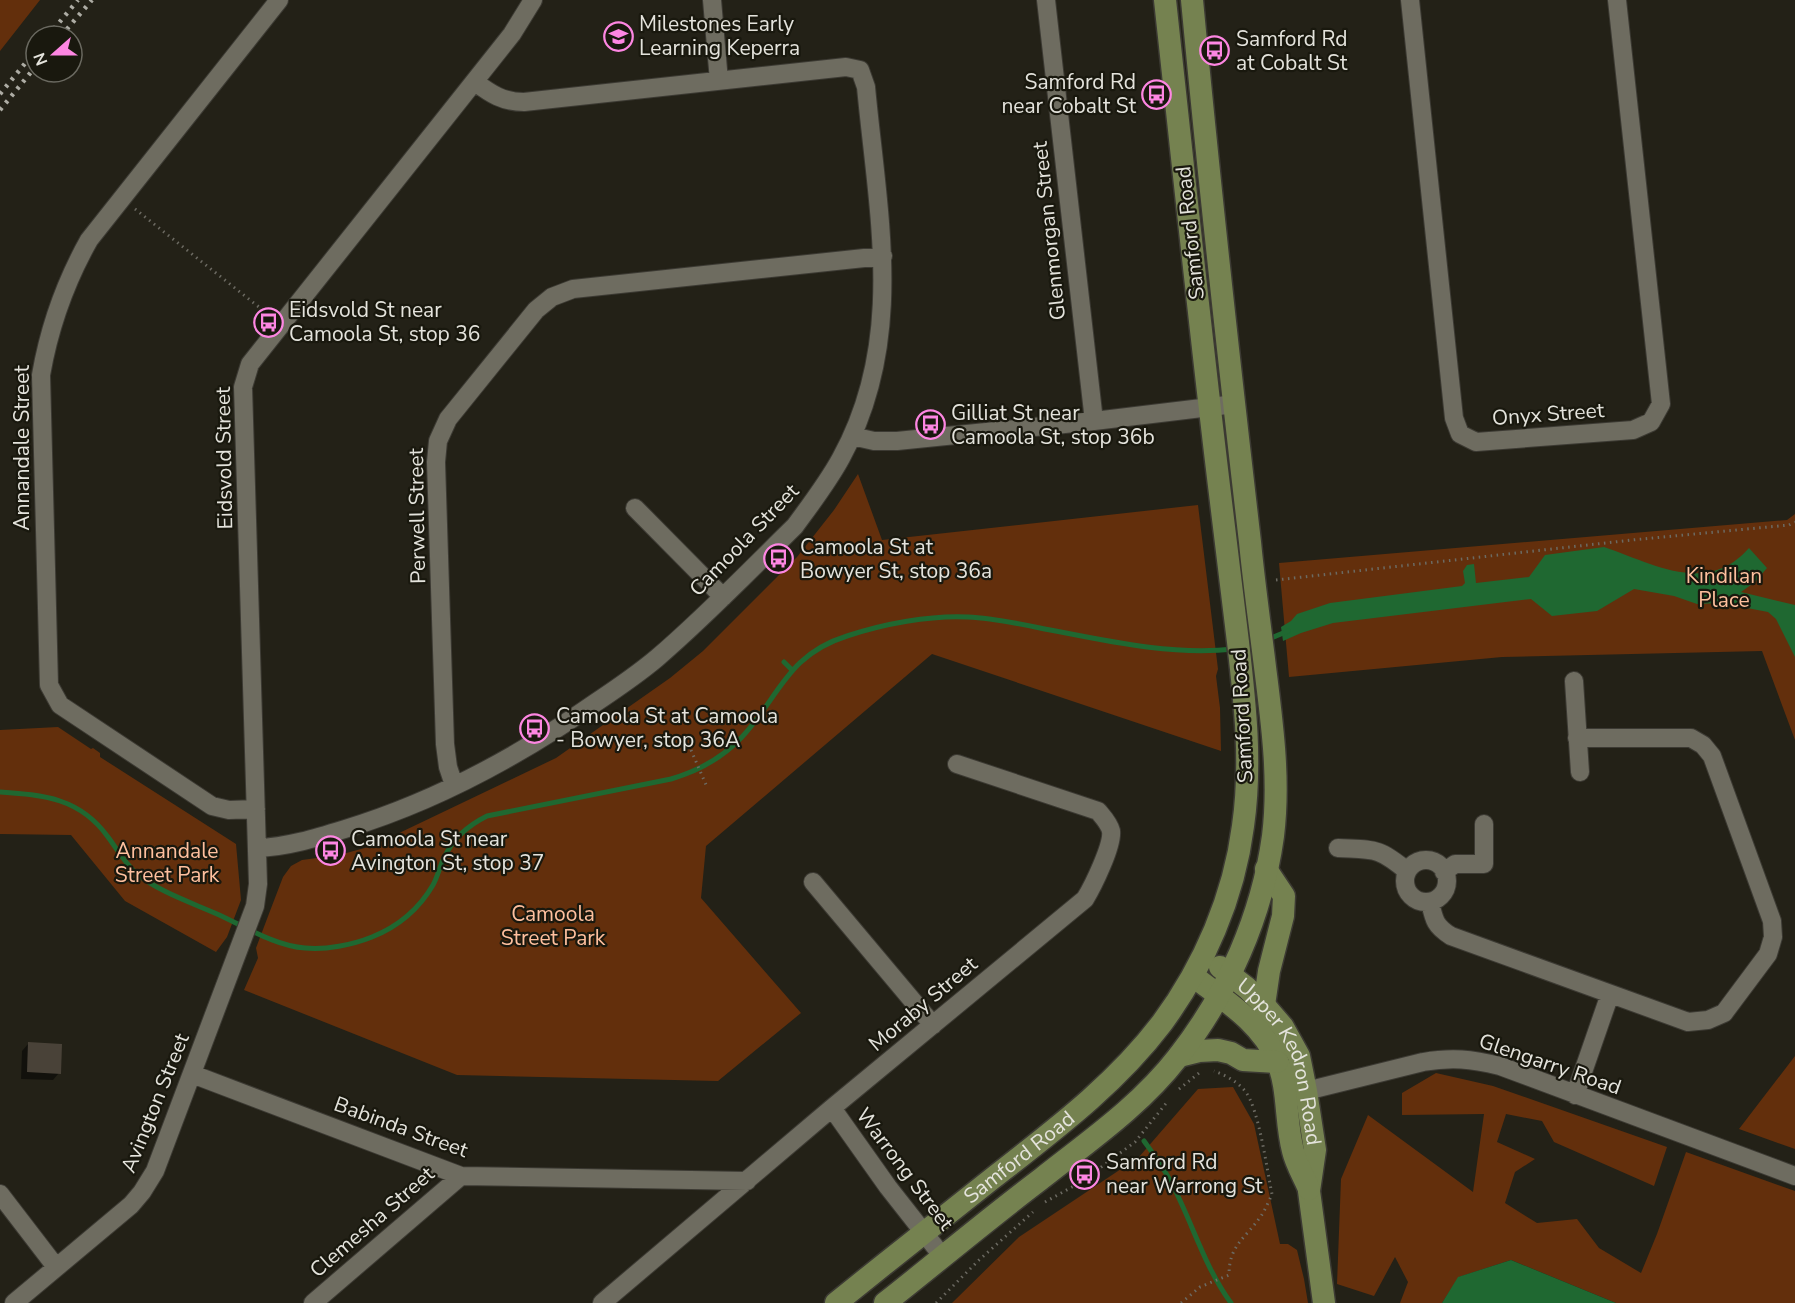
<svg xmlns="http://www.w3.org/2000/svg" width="1795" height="1303" font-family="'Nunito Sans',sans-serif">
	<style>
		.green { fill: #632f0c }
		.water { fill: #1f6831 }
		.shadow { fill: #0007 }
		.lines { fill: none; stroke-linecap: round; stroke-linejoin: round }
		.stream { stroke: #1f6831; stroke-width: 5 }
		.building { fill: #494238 }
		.minor-casing { stroke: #3c3a33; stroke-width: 20 }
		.major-casing { stroke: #3c3a33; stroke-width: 25 }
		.path { stroke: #6c6a62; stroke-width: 3; stroke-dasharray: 1.5 4.5; stroke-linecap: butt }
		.minor { stroke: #6e6c60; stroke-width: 18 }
		.major { stroke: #758250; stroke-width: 22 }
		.rail { stroke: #adaca4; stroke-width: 4.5; stroke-dasharray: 3 6; stroke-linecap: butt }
		.labels { text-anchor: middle; stroke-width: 4.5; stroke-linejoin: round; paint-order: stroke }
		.poi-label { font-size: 21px; fill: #e4e3dc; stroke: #19180e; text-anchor: start }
		.street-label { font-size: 21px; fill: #e4e3dc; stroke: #19180e }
		.park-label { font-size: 21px; fill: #ffc09e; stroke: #19180e }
	</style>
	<rect width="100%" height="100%" fill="#232117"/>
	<path class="green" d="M 0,0 L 40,0 L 0,51 Z
		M 858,474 L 882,540 L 1198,505 L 1218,669 L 1216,676 L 1220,708 L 1221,751 L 932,654 L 706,846 L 701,898 L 801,1013 L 718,1081 L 457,1075 L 244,990 L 258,958 L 256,948 L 270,911 L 283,877 L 291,866 L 302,860 L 339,855 L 372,846 L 556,758 L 670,678 L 703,651 L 797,557 L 834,510 Z
		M 1795,514 L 1795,740 L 1762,651 L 1502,657 L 1289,677 L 1279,563 L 1787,520 Z
		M 58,727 L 91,749 L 93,748 L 100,753 L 100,757 L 236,844 L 241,900 L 227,937 L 216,952 L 125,901 L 71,835 L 0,834 L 0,730 Z
		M 1795,1056 L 1795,1149 L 1739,1129 Z
		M 1436,1073 L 1493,1086 L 1667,1147 L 1654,1186 L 1554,1142 L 1542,1121 L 1506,1114 L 1497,1142 L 1535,1159 L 1515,1172 L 1505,1203 L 1537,1223 L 1577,1219 L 1599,1248 L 1641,1273 L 1657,1234 L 1686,1152 L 1795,1191 L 1795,1303 L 1616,1303 L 1511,1260 L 1459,1277 L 1442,1303 L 1400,1303 L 1408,1282 L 1395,1257 L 1374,1296 L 1337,1284 L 1341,1179 L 1368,1115 L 1473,1192 L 1484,1114 L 1402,1115 L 1402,1093 Z
		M 1233,1087 L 1254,1124 L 1280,1244 L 1288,1244 L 1297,1250 L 1304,1279 L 1308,1303 L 952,1303 L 1019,1237 L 1139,1157 L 1198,1089 Z"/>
	<path class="water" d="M 1604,547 C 1654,564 1707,596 1749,548 L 1767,568 L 1755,582 L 1741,592 L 1795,605 L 1795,657 L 1776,619 L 1768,612 L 1721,603 L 1697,604 L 1674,596 L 1634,589 L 1597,611 L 1552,616 L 1531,599 L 1333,623 L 1301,633 L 1283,641 L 1281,627 L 1291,621 L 1297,614 L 1330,603 L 1462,586 L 1465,583 L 1463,571 L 1467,565 L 1474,564 L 1476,583 L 1529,577 L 1545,555 Z
		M 1511,1260 L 1616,1303 L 1442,1303 L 1458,1277 Z"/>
	<path class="shadow" d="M 28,1044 L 59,1073 L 53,1080 L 21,1079 L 22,1051 Z"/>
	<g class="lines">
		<path class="stream" d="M 1269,639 L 1288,631
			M 784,662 L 792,670
			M 0,792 C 44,795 80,798 108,837 C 117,849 124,862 136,873 C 159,892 190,902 217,914 C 244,926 275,946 305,948 C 326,950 352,945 372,937 C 397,927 419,909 433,885 C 438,876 440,865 445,856 C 454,837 469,825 487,816 L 671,779 C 698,771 721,759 741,738 C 779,698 786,655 847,636 C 883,624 930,615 968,617 C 992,618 1016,623 1040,628 C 1103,640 1169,656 1234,649
			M 1144,1141 C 1154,1155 1164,1168 1172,1184 C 1193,1224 1204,1266 1231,1303"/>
	</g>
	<path class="building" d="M 28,1042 L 62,1044 L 61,1074 L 27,1072 Z"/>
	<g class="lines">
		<defs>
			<path id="minor" d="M 712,0 L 719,81
				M 1046,0 L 1094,421
				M 1410,0 L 1454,418 L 1460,434 L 1476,442 L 1633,430 L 1651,422 L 1661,404 L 1617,0
				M 852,436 L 874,441 L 897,441 L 1094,421 L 1235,404
				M 635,508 L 723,597
				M 1574,681 L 1580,772
				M 454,785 L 448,767 L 445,744 L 436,462 L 438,441 L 448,419 L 536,310 L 552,297 L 573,289 L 883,256
				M 256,809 L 229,810 L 212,806 L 60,705 L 49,685 L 41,375 C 49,329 66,281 89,240 L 279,0
				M 257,848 C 287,847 316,838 345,829 C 434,802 519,756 595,703 C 616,689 638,674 657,658 C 705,617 750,570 795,526 C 811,504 828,482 841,458 C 906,340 878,215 866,87 L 860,70 L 846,67 L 524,102 C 503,102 491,94 475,82
				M 1338,848 C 1375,850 1378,847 1407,871
				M1405 881a21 21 0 1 1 42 0a21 21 0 1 1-42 0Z
				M 1444,872 L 1455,864 L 1484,864 L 1484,824
				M 813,882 L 933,1025
				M 1430,902 C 1434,920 1435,926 1451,936 L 1688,1022 L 1708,1020 L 1724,1013 L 1768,954 L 1773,937 L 1772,921 L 1712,756 L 1703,745 L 1691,738 L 1577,738
				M 192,1074 L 461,1176 L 747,1181
				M 1294,1094 L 1423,1062 C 1452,1057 1471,1059 1500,1066 L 1795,1176
				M 1575,1095 L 1610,994
				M 832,1108 L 888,1187 L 943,1257
				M 0,1194 L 56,1267
				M 14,1303 L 131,1205 L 142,1192 L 155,1171 L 255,906 L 258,884 L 243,387 L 250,364 L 512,34 L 533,0
				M 313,1303 L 461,1176
				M 602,1303 L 832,1108 L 1085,899 C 1093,886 1113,845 1111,831 C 1109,823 1103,817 1098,811 L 957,764"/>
			<g id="major">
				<path id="s1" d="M 1220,967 L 1247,988 L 1264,1005 L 1283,1027 L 1299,1056 L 1306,1091 L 1315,1150 L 1309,1191 L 1324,1303"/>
				<path d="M 1193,976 C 1224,1000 1261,1022 1277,1060 C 1289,1089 1285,1121 1293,1151 C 1296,1164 1304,1177 1309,1189"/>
				<path d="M 1264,1005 L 1269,971 L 1283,916 L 1284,896 L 1266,869"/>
				<path d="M 1179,1056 L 1199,1051 L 1218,1050 L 1231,1053 L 1243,1060 L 1277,1062"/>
				<path id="s2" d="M 836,1303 C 888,1261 940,1220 993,1178 C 1053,1131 1115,1085 1162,1023 C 1204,966 1234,897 1243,826 C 1252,764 1245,703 1238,642 C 1232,592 1226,543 1220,494 C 1200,330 1183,165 1165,0"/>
				<path d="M 885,1303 C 937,1262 988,1219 1041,1179 C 1089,1141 1140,1106 1178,1057 C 1228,993 1262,916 1273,836 C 1280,779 1272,723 1265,667 C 1260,625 1254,584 1250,542 C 1229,362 1209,181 1192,0"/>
			</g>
		</defs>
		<use href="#minor" class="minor-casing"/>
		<use href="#major" class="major-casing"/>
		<path class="path" d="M 135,209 L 269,315
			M 1276,580 L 1632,540 L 1789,525 L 1795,522
			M 691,750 L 707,787
			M 1179,1089 L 1199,1073
			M 1045,1202 L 1081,1182 L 1135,1142 L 1168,1101
			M 936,1303 L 979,1260 L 1033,1212
			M 1181,1303 L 1200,1287 L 1229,1275 C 1229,1245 1245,1239 1261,1216 C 1265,1210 1269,1201 1272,1194 C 1267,1171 1259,1108 1245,1091 C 1237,1081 1225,1075 1214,1071"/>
		<use href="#minor" class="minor"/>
		<use href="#major" class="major"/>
		<path class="rail" d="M 48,36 L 78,0
			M 61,36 L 92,0
			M 0,94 L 36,50
			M 0,110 L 36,66"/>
	</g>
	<defs>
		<symbol id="school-ring" viewBox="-11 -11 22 22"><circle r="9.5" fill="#19180e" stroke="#fd86e2" stroke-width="1.5"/><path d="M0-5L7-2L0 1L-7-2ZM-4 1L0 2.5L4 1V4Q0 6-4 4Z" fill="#fd86e2"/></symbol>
		<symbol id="bus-ring" viewBox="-11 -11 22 22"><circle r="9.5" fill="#19180e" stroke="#fd86e2" stroke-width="1.5"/><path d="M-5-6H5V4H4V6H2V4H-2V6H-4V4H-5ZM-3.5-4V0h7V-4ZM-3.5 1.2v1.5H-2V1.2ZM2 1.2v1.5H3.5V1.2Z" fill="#fd86e2"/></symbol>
	</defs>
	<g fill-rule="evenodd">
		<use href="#school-ring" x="602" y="20" width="33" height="33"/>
		<use href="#bus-ring" x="1198" y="34" width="33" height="33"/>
		<use href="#bus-ring" x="1140" y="78" width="33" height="33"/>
		<use href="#bus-ring" x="252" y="306" width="33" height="33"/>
		<use href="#bus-ring" x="914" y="408" width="33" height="33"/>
		<use href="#bus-ring" x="762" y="542" width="33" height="33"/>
		<use href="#bus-ring" x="518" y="712" width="33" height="33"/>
		<use href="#bus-ring" x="314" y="834" width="33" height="33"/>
		<use href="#bus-ring" x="1068" y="1158" width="33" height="33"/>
	</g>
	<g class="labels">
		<g class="poi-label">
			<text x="639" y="31">Milestones Early<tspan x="639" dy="24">Learning Keperra</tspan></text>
			<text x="1236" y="46">Samford Rd<tspan x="1236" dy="24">at Cobalt St</tspan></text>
			<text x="1136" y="89" text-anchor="end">Samford Rd<tspan x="1136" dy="24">near Cobalt St</tspan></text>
			<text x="289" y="317">Eidsvold St near<tspan x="289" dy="24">Camoola St, stop 36</tspan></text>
			<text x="951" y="420">Gilliat St near<tspan x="951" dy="24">Camoola St, stop 36b</tspan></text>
			<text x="800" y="554">Camoola St at<tspan x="800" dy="24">Bowyer St, stop 36a</tspan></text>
			<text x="556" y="723">Camoola St at Camoola<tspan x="556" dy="24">- Bowyer, stop 36A</tspan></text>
			<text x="351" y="846">Camoola St near<tspan x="351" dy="24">Avington St, stop 37</tspan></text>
			<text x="1106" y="1169">Samford Rd<tspan x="1106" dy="24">near Warrong St</tspan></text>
		</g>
		<g class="street-label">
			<text transform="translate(1049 231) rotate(-96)" y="7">Glenmorgan Street</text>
			<text transform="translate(1190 233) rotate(-96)" y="7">Samford Road</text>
			<text transform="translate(1548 414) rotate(-4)" y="7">Onyx Street</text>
			<text transform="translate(22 448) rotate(-90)" y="7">Annandale Street</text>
			<text transform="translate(224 458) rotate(-91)" y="7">Eidsvold Street</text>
			<text transform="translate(417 516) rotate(-91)" y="7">Perwell Street</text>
			<text transform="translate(744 540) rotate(-46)" y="7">Camoola Street</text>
			<text transform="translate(1242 716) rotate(-93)" y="7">Samford Road</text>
			<text transform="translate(923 1004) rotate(-40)" y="7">Moraby Street</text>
			<text transform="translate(1550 1064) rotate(19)" y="7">Glengarry Road</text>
			<text dy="7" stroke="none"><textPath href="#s1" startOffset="118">Upper Kedron Road</textPath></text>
			<text transform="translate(155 1103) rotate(-68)" y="7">Avington Street</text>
			<text transform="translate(401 1127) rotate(20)" y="7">Babinda Street</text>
			<text dy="7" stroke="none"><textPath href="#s2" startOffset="234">Samford Road</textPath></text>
			<text transform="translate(905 1169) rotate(53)" y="7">Warrong Street</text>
			<text transform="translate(372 1222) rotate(-41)" y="7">Clemesha Street</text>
		</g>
		<g class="park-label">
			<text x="1724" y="583">Kindilan<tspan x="1724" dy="24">Place</tspan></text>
			<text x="167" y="858">Annandale<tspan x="167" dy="24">Street Park</tspan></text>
			<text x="553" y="921">Camoola<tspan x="553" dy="24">Street Park</tspan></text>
		</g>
	</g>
	<g transform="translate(54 54) rotate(249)"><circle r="28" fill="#19180e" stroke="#6a6960" stroke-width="1.5"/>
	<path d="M0-4.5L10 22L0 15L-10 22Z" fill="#fd86e2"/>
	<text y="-9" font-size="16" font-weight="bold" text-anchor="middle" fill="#e4e3dc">N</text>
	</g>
</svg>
